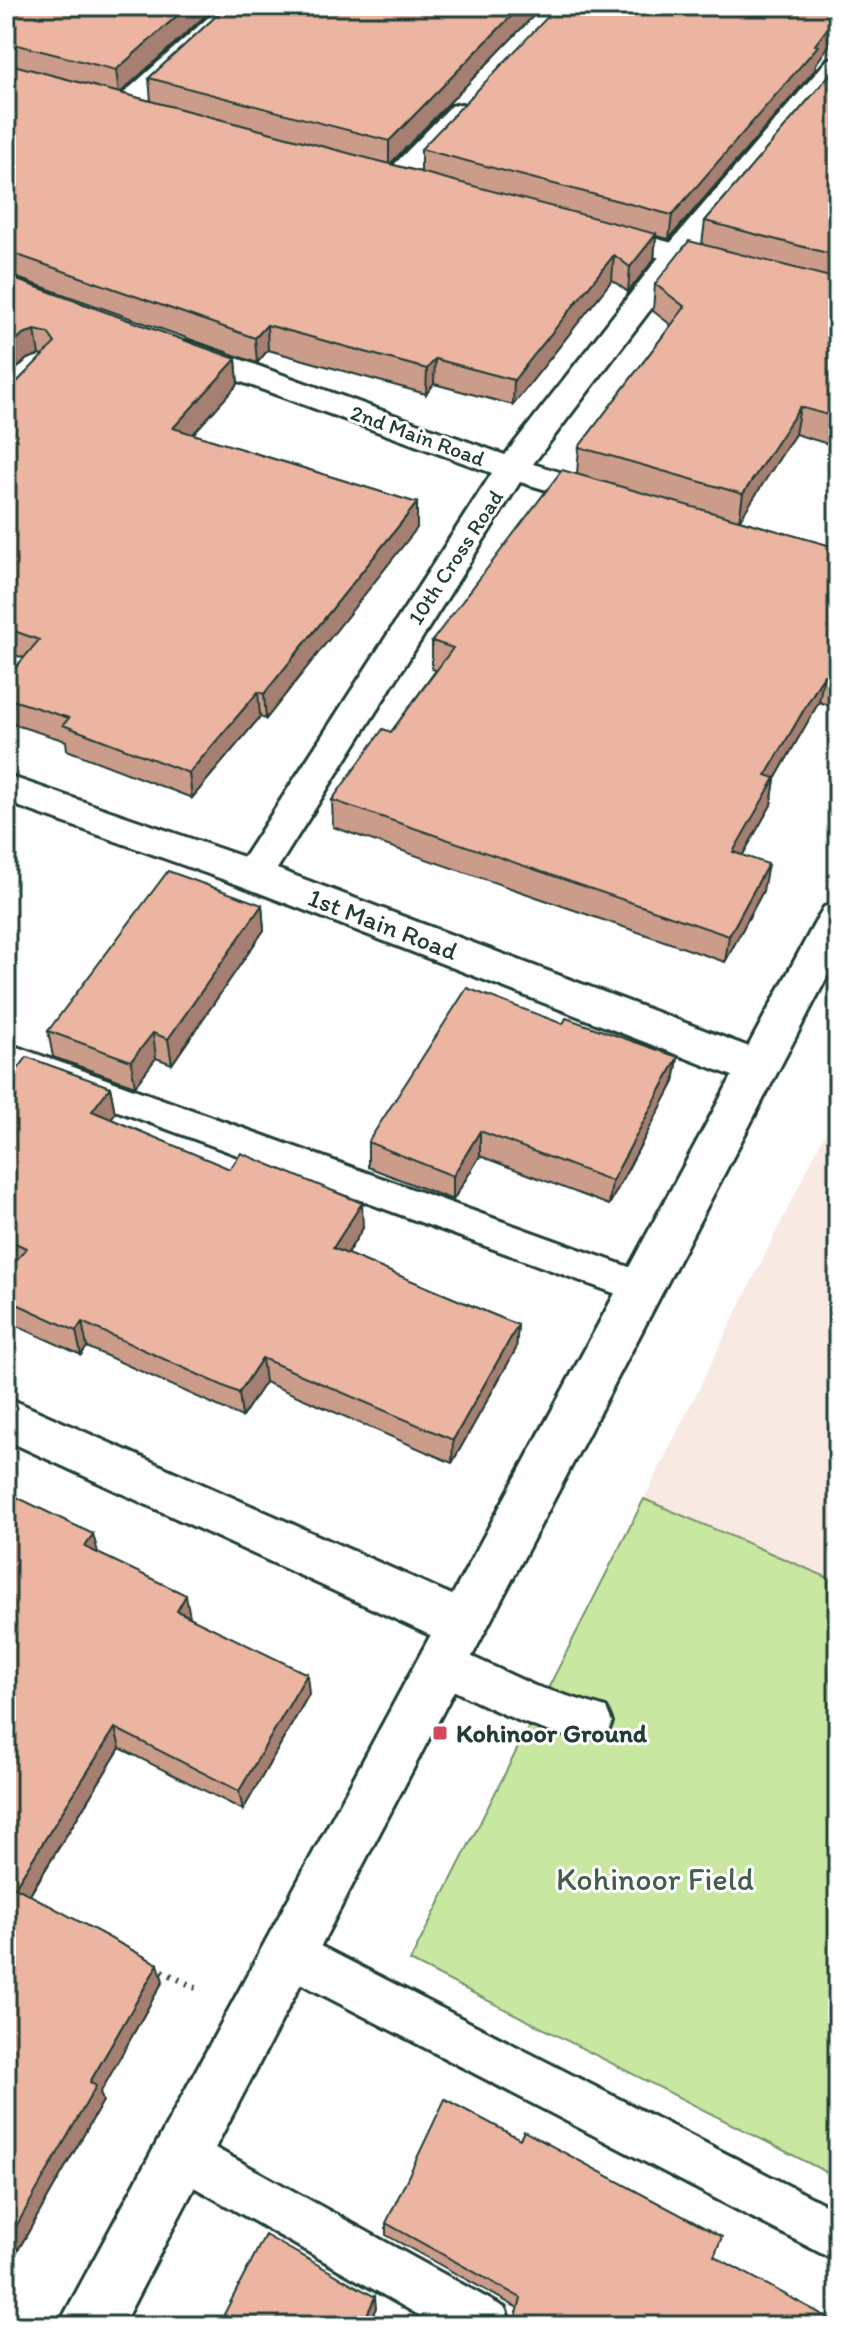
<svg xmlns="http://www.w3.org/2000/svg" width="844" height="2332" font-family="Itim,sans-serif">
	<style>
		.built { fill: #f9e9e3 }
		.green { fill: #c8e8a1; stroke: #74926a; stroke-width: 2 }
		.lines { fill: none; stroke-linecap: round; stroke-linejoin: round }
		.service-casing { stroke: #1f3d34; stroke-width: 6 }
		.minor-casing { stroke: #1f3d34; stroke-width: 6 }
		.secondary-casing { stroke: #1f3d34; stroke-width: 6 }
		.path { stroke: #1f3d34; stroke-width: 6; stroke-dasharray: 2 7; stroke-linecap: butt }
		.service { fill: #fff; fill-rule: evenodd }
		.minor { fill: #fff; fill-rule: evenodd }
		.secondary { fill: #fff; fill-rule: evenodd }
		.wall { fill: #cb9c8a; stroke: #1f3d34; stroke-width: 2 }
		.shaded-wall { fill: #a57f71; stroke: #1f3d34; stroke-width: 2 }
		.building { fill: #ecb5a1; stroke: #1f3d34; stroke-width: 2 }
		.poi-dot { fill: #d1495b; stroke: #fff; stroke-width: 3 }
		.labels { text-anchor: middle; stroke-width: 6; stroke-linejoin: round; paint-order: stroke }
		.far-street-label { font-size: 22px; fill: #1f3d34; stroke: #fff }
		.street-label { font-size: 26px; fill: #1f3d34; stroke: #fff }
		.poi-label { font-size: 26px; font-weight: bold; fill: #1f3d34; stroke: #fff; text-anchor: start }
		.near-park-label { font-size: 32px; fill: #415f4a; stroke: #fff }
	</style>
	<rect width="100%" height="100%" fill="#fff"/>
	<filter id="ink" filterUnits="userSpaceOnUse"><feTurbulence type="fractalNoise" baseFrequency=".0125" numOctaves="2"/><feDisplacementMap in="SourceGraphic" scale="16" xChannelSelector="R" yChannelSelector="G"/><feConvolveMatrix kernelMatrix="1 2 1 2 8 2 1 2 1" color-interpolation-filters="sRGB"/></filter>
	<g filter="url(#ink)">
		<path class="built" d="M 838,1107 L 838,1582 L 644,1499 Z"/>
		<path class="green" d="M 644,1499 L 838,1582 L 838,2178 L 410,1961 Z"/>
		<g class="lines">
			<defs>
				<path id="service" d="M 6,1043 L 654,1276 L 660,1287 L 654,1298 L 641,1303 L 6,1070 Z
					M 442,1643 L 535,1686 L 606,1708 L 612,1722 L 606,1736 C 567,1752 466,1696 427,1677 L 421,1663 L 427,1649 Z
					M 287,1929 L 838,2211 L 838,2262 L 271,1968 L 264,1952 L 271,1936 Z
					M 181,2129 L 505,2308 L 512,2326 L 438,2326 L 164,2170 L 157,2153 L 164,2136 Z"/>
				<path id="minor" d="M 221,6 L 250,6 L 135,113 L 115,113 L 111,107 L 115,101 Z
					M 838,57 L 838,82 L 688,260 L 533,464 L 623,491 L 628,498 L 623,505 L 611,509 L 520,482 L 277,869 L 773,1056 L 779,1068 L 773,1080 L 758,1084 L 743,1080 L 239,885 L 6,802 L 6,775 L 244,857 L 492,473 L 170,356 L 165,349 L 170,342 L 192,342 L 505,455 L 666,248 L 828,59 Z
					M 461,104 L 471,106 L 475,112 L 471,118 L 406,185 L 386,185 L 381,179 L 386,173 L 451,106 Z
					M 6,1397 L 479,1607 L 486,1624 L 479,1641 L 461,1647 L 443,1641 L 6,1440 Z"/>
				<path id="secondary" d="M 597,223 L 838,287 L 838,305 L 586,238 L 582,232 L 586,226 Z
					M 838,902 L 838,956 L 122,2326 L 58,2326 L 818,917 L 824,907 Z"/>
			</defs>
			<use href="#service" class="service-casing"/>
			<use href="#minor" class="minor-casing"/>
			<use href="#secondary" class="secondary-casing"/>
			<path class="path" d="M 154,1967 L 202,1991"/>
			<use href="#service" class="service"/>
			<use href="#minor" class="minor"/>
			<use href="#secondary" class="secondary"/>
		</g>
		<path class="wall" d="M 6,6 L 216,6 L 120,93 L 151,101 L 149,78 L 227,6 L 543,6 L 390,164 L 421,172 L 421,149 L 816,64 L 815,70 L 669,239 L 656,236 L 654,259 L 628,292 L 612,280 L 513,405 L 434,384 L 426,394 L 268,350 L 257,363 L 6,274 Z
			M 838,65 L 838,447 L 795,434 L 739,520 L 838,548 L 838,545 L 838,700 L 834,707 L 819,702 L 775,779 L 771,805 L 742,856 L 763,891 L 725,962 L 333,827 L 332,800 L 391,732 L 436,670 L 432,669 L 432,641 L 577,474 L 579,447 L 671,325 L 653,311 L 655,284 L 702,244 L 705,221 Z
			M 6,276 L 236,359 L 238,384 L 193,434 L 417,503 L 417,528 L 266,719 L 260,717 L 192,798 L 67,750 L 66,741 L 6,722 L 6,679 L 24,658 L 6,652 L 6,385 L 16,383 L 43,356 L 39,355 L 27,359 L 6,379 Z
			M 262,905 L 264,930 L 172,1064 L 156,1058 L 135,1086 L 53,1057 L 48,1031 Z
			M 563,1024 L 678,1057 L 674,1082 L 609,1205 L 480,1156 L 453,1200 L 368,1167 L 368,1142 Z
			M 6,1069 L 15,1073 L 110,1087 L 115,1113 L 111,1119 L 363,1228 L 347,1254 L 518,1325 L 516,1349 L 452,1463 L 265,1382 L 242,1417 L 87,1347 L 81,1355 L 6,1321 L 6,1274 L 13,1264 L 6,1261 Z
			M 6,1492 L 98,1553 L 190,1617 L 309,1694 L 243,1810 L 120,1748 L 30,1895 L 163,1981 L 100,2093 L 103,2101 L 18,2250 L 6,2242 Z
			M 386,2223 L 714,2256 L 516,2318 L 518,2308 L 386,2235 Z"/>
		<path class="shaded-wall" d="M 188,6 L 216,6 L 119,94 L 116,70 Z
			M 521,6 L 543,6 L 389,165 L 389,141 Z
			M 838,14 L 838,33 L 816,64 L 815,70 L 669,239 L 672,215 Z
			M 656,234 L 654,259 L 628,292 L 630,267 Z
			M 614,255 L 612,280 L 513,405 L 514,380 Z
			M 267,325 L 268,350 L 257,363 L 255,338 Z
			M 35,330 L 39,355 L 27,359 L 6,379 L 6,350 L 23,334 Z
			M 236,359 L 238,384 L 176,453 L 173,428 Z
			M 435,359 L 434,384 L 426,394 L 427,369 Z
			M 800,407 L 795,434 L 739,521 L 743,494 Z
			M 417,503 L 417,528 L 266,719 L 264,694 Z
			M 824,675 L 819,702 L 775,779 L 771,805 L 729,879 L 733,852 L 766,775 Z
			M 838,686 L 838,700 L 834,707 Z
			M 258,692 L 260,717 L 192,798 L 189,773 Z
			M 768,864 L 763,891 L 725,962 L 729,936 Z
			M 262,905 L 264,930 L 172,1064 L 168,1039 Z
			M 153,1033 L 156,1058 L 135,1086 L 131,1061 Z
			M 678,1057 L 674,1082 L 609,1205 L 612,1181 Z
			M 110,1087 L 115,1113 L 97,1137 L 92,1111 Z
			M 480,1131 L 480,1156 L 453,1200 L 453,1176 Z
			M 362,1203 L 363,1228 L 335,1273 L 333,1248 Z
			M 82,1322 L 87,1347 L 81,1355 L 76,1331 Z
			M 518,1325 L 516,1349 L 452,1463 L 453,1440 Z
			M 262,1358 L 265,1382 L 242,1417 L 239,1393 Z
			M 93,1534 L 99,1556 L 85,1547 Z
			M 186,1595 L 190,1617 L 177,1611 Z
			M 307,1674 L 309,1694 L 243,1810 L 239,1791 Z
			M 115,1728 L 120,1748 L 23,1905 L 15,1887 Z
			M 158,1964 L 163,1981 L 100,2093 L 103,2101 L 18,2250 L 10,2237 L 90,2082 Z
			M 375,2297 L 376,2308 L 368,2326 L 362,2326 Z"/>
		<path class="building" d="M 6,6 L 188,6 L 116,70 L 6,42 Z
			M 227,6 L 521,6 L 389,141 L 149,78 Z
			M 558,6 L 838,6 L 838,14 L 815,45 L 818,46 L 672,215 L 421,149 Z
			M 6,63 L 656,234 L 630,267 L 614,255 L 514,380 L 435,359 L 427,369 L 267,325 L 255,338 L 6,251 Z
			M 838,65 L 838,256 L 705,221 Z
			M 689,241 L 838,279 L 838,418 L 800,407 L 743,494 L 579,447 L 685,307 L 655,284 Z
			M 6,276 L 236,359 L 173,428 L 417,503 L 264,694 L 258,692 L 189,773 L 63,725 L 69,718 L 6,698 L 6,679 L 39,640 L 6,628 L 6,385 L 16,383 L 55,343 L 48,333 L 35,330 L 23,334 L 6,350 Z
			M 562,470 L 838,548 L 838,679 L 824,675 L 766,775 L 775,778 L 733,852 L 768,864 L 729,936 L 332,800 L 383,729 L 391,732 L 453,648 L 432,641 Z
			M 168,871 L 262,905 L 168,1039 L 153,1033 L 131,1061 L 48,1031 Z
			M 467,988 L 563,1024 L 566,1018 L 678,1057 L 612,1181 L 480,1131 L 453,1176 L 368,1142 Z
			M 27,1057 L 110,1087 L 92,1111 L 230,1169 L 241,1153 L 362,1203 L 333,1248 L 518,1325 L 453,1440 L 262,1358 L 239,1393 L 82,1322 L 76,1331 L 6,1299 L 6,1274 L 26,1248 L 6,1239 L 6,1069 L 15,1073 Z
			M 6,1492 L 93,1534 L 85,1547 L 186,1595 L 177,1611 L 307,1674 L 239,1791 L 115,1728 L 15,1887 L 158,1964 L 90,2082 L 96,2086 L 10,2237 L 6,2235 Z
			M 445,2099 L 520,2139 L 524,2131 L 722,2237 L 714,2256 L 838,2323 L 838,2326 L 509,2326 L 512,2319 L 516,2318 L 521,2298 L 386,2223 Z
			M 265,2235 L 375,2297 L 362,2326 L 218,2326 Z"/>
	</g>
	<rect class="poi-dot" x="432" y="1725" width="16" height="16" rx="4"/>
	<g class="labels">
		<g class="far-street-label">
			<text transform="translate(418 435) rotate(20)" y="8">2nd Main Road</text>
			<text transform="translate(455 557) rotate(-57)" y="8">10th Cross Road</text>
		</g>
		<g class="street-label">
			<text transform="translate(383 924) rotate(21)" y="9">1st Main Road</text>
		</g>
		<g class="poi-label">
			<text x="456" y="1742">Kohinoor Ground</text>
		</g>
		<g class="near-park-label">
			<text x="655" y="1890">Kohinoor Field</text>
		</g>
	</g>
	<rect width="844" height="2332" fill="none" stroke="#fff" stroke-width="32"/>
	<rect x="16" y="16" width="812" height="2300" fill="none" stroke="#1f3d34" stroke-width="3" filter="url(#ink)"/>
</svg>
